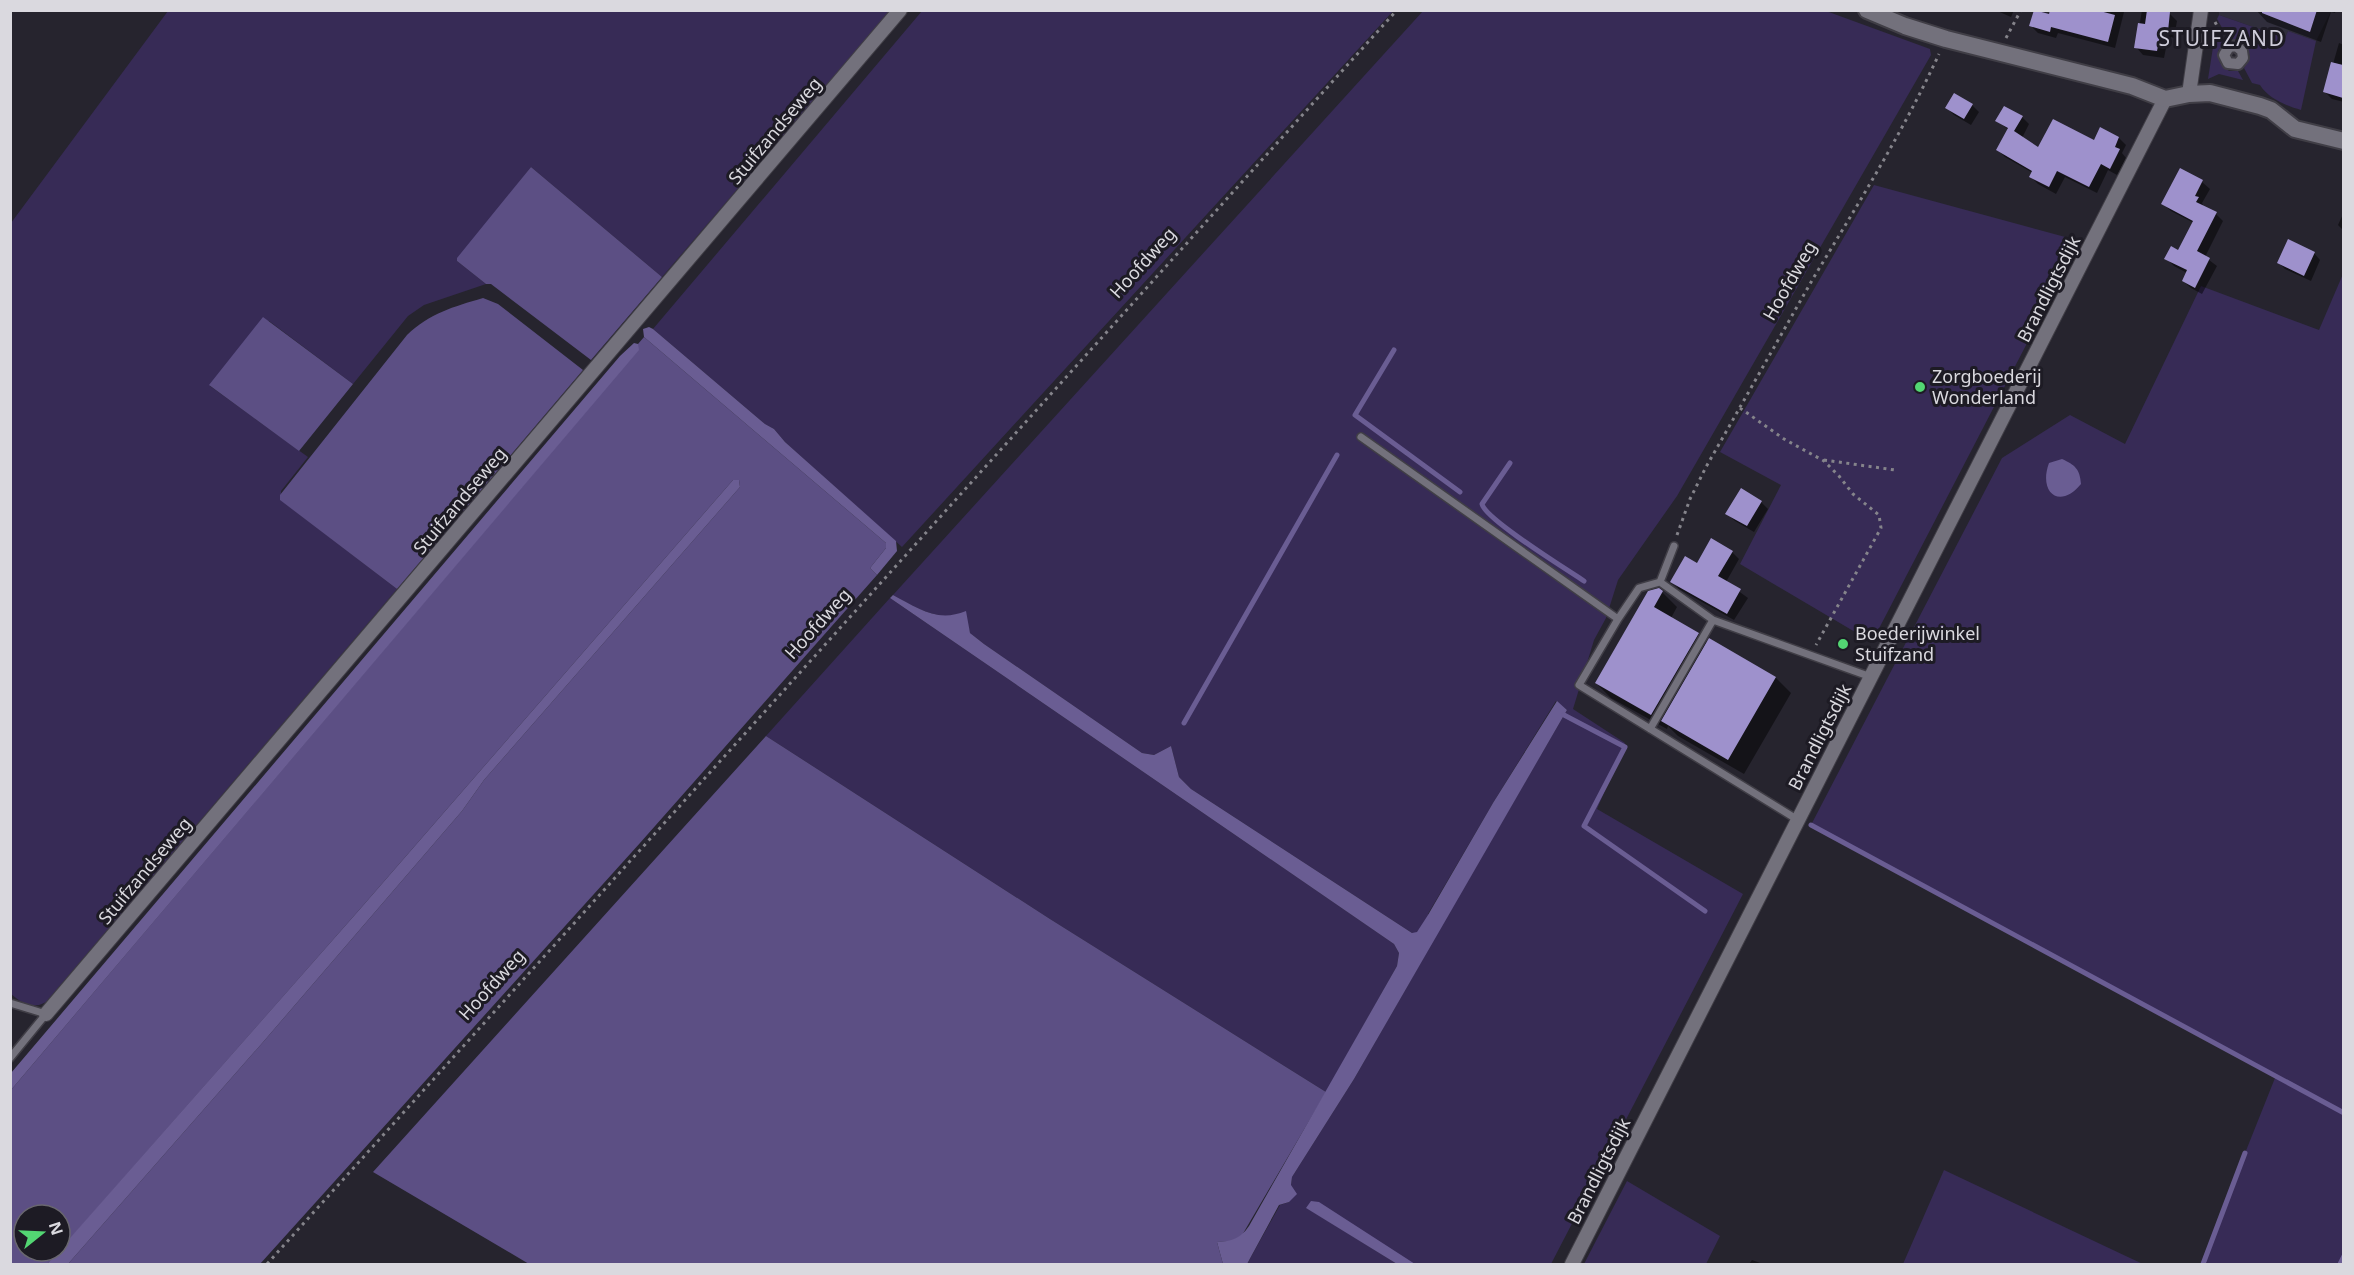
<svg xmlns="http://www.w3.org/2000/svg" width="2354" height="1275" font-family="'Noto Sans',sans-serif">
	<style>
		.built { fill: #302e3c }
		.green { fill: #372b56; fill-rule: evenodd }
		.forest { fill: #5c4f84 }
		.water { fill: #6a5d93 }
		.shadow { fill: #0007 }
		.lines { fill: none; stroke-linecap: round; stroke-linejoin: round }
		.stream { stroke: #6a5d93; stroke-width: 5 }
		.building { fill: #9e91cc }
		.service-casing { stroke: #403e46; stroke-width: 10 }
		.pedestrian-casing { stroke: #403e46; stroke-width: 14 }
		.minor-casing { stroke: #403e46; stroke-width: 16 }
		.tertiary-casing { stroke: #403e46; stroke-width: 20 }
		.path { stroke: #85848b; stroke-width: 3; stroke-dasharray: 3 4.5; stroke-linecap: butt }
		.service { stroke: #73717c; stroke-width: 7 }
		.pedestrian { stroke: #73717c; stroke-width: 10 }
		.minor { stroke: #73717c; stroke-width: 14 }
		.tertiary { stroke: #73717c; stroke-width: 16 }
		.poi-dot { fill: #53d673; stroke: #1d1b24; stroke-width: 2 }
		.labels { text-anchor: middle; stroke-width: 6; stroke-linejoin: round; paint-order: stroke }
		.street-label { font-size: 18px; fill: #dad9df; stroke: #1d1b24 }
		.poi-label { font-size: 18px; fill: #dad9df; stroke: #1d1b24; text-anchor: start }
		.quarter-label { font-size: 21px; letter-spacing: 1.5px; fill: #cfcdda; stroke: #1d1b24 }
	</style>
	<rect width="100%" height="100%" fill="#26242e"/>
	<path class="built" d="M 2219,10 L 2331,11 L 2316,41 L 2288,31 L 2285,38 L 2219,15 Z"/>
	<path class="green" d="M 168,11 L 890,11 L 662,277 L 531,167 L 457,261 L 486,284 L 424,305 L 408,316 L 353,384 L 269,321 L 210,386 L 308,457 L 281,491 L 281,500 L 397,589 L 46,1002 C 32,1010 22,1003 11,994 L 11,223 Z
		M 922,11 L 1393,11 L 902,547 L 785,442 L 774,429 L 765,424 L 653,329 Z
		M 1423,11 L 1826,11 L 1930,49 L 1931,55 L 1677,496 L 1618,580 L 1606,618 L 1594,640 L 1573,709 L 1625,743 L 1597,809 L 1743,894 L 1551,1264 L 1414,1264 L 1307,1208 L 1397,1264 L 1247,1264 L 1280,1205 L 1289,1202 L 1292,1177 L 1354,1079 L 1431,945 L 1417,933 L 1412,933 L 1191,789 L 1179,777 L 1171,746 L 1154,755 L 1142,753 L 984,644 L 970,633 L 967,623 C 953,616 952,618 938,615 C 922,612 907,603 893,595 ZM 1556,701 L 1567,710 L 1442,925 L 1428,914 L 1493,803 Z
		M 2219,15 L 2285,38 L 2288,31 L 2316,41 L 2301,110 C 2286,106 2268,98 2260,85 L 2252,83 L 2244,68 L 2250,58 L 2248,48 L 2241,41 L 2229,40 L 2217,19 Z
		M 2216,28 L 2224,43 L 2218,51 L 2220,63 L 2229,71 L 2238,71 L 2243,80 L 2219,74 L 2208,79 Z
		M 1874,185 L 2080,241 L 1872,642 L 1740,564 L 1781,485 L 1720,452 Z
		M 2343,274 L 2343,1264 L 2210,1264 L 2202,1261 L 2275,1078 L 1915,879 L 1811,825 L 2002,458 L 2070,415 L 2125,444 L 2201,286 L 2319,330 Z
		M 890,598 L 1394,944 L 1399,953 L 1397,966 L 1326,1092 L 1050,919 L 766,736 Z
		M 1944,1170 L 2130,1258 L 2143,1264 L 1903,1264 Z
		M 1627,1181 L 1720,1236 L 1706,1264 L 1584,1264 Z"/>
	<path class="forest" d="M 531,167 L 662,277 L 591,360 L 491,284 L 486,284 L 457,261 L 457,258 Z
		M 483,298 L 498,304 L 583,370 L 397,589 L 280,500 L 280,495 L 407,335 C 430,313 453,307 483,298 Z
		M 263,317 L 353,384 L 299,451 L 209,385 Z
		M 644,337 L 886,543 L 886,548 L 870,568 L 877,575 L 640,843 L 260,1264 L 68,1264 L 264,1041 L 462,811 L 484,780 L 740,487 L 739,480 L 733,480 L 360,909 L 60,1250 L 60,1215 L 24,1215 L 24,1251 L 59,1251 L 47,1264 L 11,1264 L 11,1090 L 638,350 L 638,344 Z
		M 766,736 L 1050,919 L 1326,1092 L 1241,1237 L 1232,1241 L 1217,1242 L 1223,1264 L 529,1264 L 373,1172 Z"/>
	<path class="water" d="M 649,327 L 653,329 L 765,424 L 774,429 L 785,442 L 896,541 L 897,551 L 877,575 L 870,568 L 886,548 L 886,543 L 644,337 L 643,329 Z
		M 634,343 L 638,344 L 639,350 L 11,1090 L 11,1073 L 620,356 Z
		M 2062,459 C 2075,465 2080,469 2081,484 C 2060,510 2038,493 2049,463 Z
		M 733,480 L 739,480 L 740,487 L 484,780 L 462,811 L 264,1041 L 68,1264 L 47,1264 L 360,909 Z
		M 893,595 C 918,608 937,623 966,611 L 970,633 L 984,644 L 1142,753 L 1154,755 L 1171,746 L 1179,777 L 1191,789 L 1412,933 L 1417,932 L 1428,915 L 1493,803 L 1557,701 L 1567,710 L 1354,1079 L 1292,1177 L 1291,1185 L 1297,1194 L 1289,1202 L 1279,1205 L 1247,1264 L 1223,1264 L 1217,1242 C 1232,1241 1240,1239 1249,1226 L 1397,966 L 1399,953 L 1394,944 L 890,598 Z
		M 1311,1201 L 1319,1202 L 1415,1264 L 1397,1264 L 1306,1208 Z"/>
	<path class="shadow" d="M 1995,10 L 2014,10 L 2011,17 Z
		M 2052,10 L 2123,10 L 2124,12 L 2115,48 L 2058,33 L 2056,38 L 2038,33 L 2031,26 L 2049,16 Z
		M 2142,10 L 2170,14 L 2177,21 L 2174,38 L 2171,37 L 2170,43 L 2167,43 L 2164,58 L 2143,55 L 2136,47 Z
		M 2256,10 L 2336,10 L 2335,13 L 2331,12 L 2321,42 L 2267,22 Z
		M 2339,43 L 2344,45 L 2344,102 L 2332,99 L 2325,92 Z
		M 1972,105 L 1979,112 L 1971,125 L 1954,115 L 1947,108 Z
		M 2022,117 L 2029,124 L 2022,138 L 2039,149 L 2119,138 L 2126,145 L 2122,153 L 2126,158 L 2117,175 L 2108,170 L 2097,193 L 2065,177 L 2056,194 L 2038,184 L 2031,177 L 2033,173 L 2005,157 L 1998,150 L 2009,130 L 1997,121 Z
		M 2180,170 L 2202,182 L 2210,189 L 2202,203 L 2204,208 L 2216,214 L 2223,221 L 2205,257 L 2217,266 L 2202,294 L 2191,288 L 2183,281 L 2187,273 L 2174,266 L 2166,258 L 2179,252 L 2194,223 L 2171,211 L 2163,204 Z
		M 2344,212 L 2344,231 L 2338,225 Z
		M 2314,253 L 2320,260 L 2311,281 L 2285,269 L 2279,263 Z
		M 1761,502 L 1768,509 L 1754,532 L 1735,521 L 1727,514 Z
		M 1732,552 L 1739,559 L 1726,582 L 1748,598 L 1734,620 L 1679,589 L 1672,581 L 1697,565 Z
		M 1662,592 L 1677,607 L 1671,618 L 1698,634 L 1708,643 L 1710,640 L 1776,678 L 1791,693 L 1744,774 L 1678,736 L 1668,726 L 1667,729 L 1611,698 L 1596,683 Z
		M 1752,1260 L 1763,1264 L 1749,1264 Z"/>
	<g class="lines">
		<path class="stream" d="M 1394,350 L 1355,415 L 1460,492
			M 1510,463 L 1482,504 C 1485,519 1566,569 1584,581
			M 1564,715 L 1625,747 L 1584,826 L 1705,911
			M 1184,723 L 1337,455
			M 1811,825 L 2344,1113
			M 2203,1264 L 2245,1153
			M 2340,1264 L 2344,1256"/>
	</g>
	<path class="building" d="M 2034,10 L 2049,14 L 2050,10 L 2096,10 L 2115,15 L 2108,42 L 2051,27 L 2050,32 L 2029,26 Z
		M 2147,10 L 2170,12 L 2168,31 L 2164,30 L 2163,37 L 2160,36 L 2157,51 L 2134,48 L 2138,23 L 2145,24 Z
		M 2262,10 L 2317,10 L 2310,32 L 2262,13 Z
		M 2331,62 L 2343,65 L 2343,98 L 2323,92 Z
		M 1954,93 L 1973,104 L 1964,119 L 1945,108 Z
		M 2004,106 L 2023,116 L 2014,131 L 2038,147 L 2053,119 L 2094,140 L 2100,127 L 2119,137 L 2115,147 L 2120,149 L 2110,169 L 2101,164 L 2089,187 L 2057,171 L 2049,187 L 2029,177 L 2032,171 L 1996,150 L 2008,128 L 1995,121 Z
		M 2180,168 L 2203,180 L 2195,196 L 2199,197 L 2196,202 L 2217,212 L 2197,251 L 2210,258 L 2195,288 L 2182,281 L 2187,270 L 2164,259 L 2171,246 L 2178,250 L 2193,221 L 2161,204 Z
		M 2288,239 L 2315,252 L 2304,276 L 2277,263 Z
		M 1741,488 L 1762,501 L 1747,526 L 1725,514 Z
		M 1711,538 L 1733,551 L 1718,576 L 1741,589 L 1727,614 L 1670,582 L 1685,556 L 1697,563 Z
		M 1659,588 L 1663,591 L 1654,607 L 1699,633 L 1651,715 L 1595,683 L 1648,591 Z
		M 1709,638 L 1776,677 L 1728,760 L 1661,721 Z"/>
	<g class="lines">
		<defs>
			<path id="service" d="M 1361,437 L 1618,619 L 1579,685 L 1798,820
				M 1618,619 L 1639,588 L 1660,582
				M 1713,620 L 1871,677
				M 1650,729 L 1713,620 L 1660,582 L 1674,546
				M 10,1003 L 46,1014 L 10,1058"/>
			<path id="pedestrian" d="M 2229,47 L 2236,46 L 2242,51 L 2243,58 L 2238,64
				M 2229,47 L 2224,55 L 2228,63 L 2238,64"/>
			<path id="minor" d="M 2189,94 L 2201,10
				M 46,1014 L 900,10
				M 1572,1264 L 2165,99"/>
			<path id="tertiary" d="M 1867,10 L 1905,26 L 1946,39 L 2132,86 L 2165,99 L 2189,94 L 2210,93 L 2260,106 L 2271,110 L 2295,129 L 2344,141"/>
		</defs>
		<use href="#service" class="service-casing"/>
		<use href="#pedestrian" class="pedestrian-casing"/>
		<use href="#minor" class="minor-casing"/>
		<use href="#tertiary" class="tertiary-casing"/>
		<path class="path" d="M 2215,22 L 2222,35
			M 2006,38 L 2021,10
			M 1740,408 L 1784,439 L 1824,461 L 1839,476 L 1853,494 L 1879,515 L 1881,528 L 1816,645
			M 1824,460 L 1895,470
			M 1677,535 L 1690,499 L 1706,467 C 1742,404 1778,340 1814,277 C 1858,204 1903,132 1939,54
			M 267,1264 L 1397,10"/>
		<use href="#service" class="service"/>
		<use href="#pedestrian" class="pedestrian"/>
		<use href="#minor" class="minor"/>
		<use href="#tertiary" class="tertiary"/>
	</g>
	<g class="poi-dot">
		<circle cx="1920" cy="387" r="6"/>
		<circle cx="1843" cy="644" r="6"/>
	</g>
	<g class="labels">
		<g class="street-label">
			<text transform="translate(775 131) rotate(-50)" y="6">Stuifzandseweg</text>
			<text transform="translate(1143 263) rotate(-48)" y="6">Hoofdweg</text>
			<text transform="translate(1790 281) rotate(-60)" y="6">Hoofdweg</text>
			<text transform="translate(2049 289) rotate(-63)" y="6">Brandligtsdijk</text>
			<text transform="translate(460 501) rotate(-50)" y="6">Stuifzandseweg</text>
			<text transform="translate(818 624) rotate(-48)" y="6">Hoofdweg</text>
			<text transform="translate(1820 737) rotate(-63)" y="6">Brandligtsdijk</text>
			<text transform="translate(145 871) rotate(-50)" y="6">Stuifzandseweg</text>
			<text transform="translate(492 985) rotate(-48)" y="6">Hoofdweg</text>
			<text transform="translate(1599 1171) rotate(-63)" y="6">Brandligtsdijk</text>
		</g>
		<g class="poi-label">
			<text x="1932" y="383">Zorgboederij<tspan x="1932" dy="21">Wonderland</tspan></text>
			<text x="1855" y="640">Boederijwinkel<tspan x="1855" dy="21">Stuifzand</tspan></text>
		</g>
		<g class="quarter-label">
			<text x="2222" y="46">STUIFZAND</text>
		</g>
	</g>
	<rect width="2354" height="1275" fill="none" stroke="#dad9df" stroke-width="24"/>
	<g transform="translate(42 1233) rotate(72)"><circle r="28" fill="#1d1b24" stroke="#69676f" stroke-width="1.5"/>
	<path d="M0-4.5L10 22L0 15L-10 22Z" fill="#53d673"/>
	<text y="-9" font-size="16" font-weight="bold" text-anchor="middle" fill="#dad9df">N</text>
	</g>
</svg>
